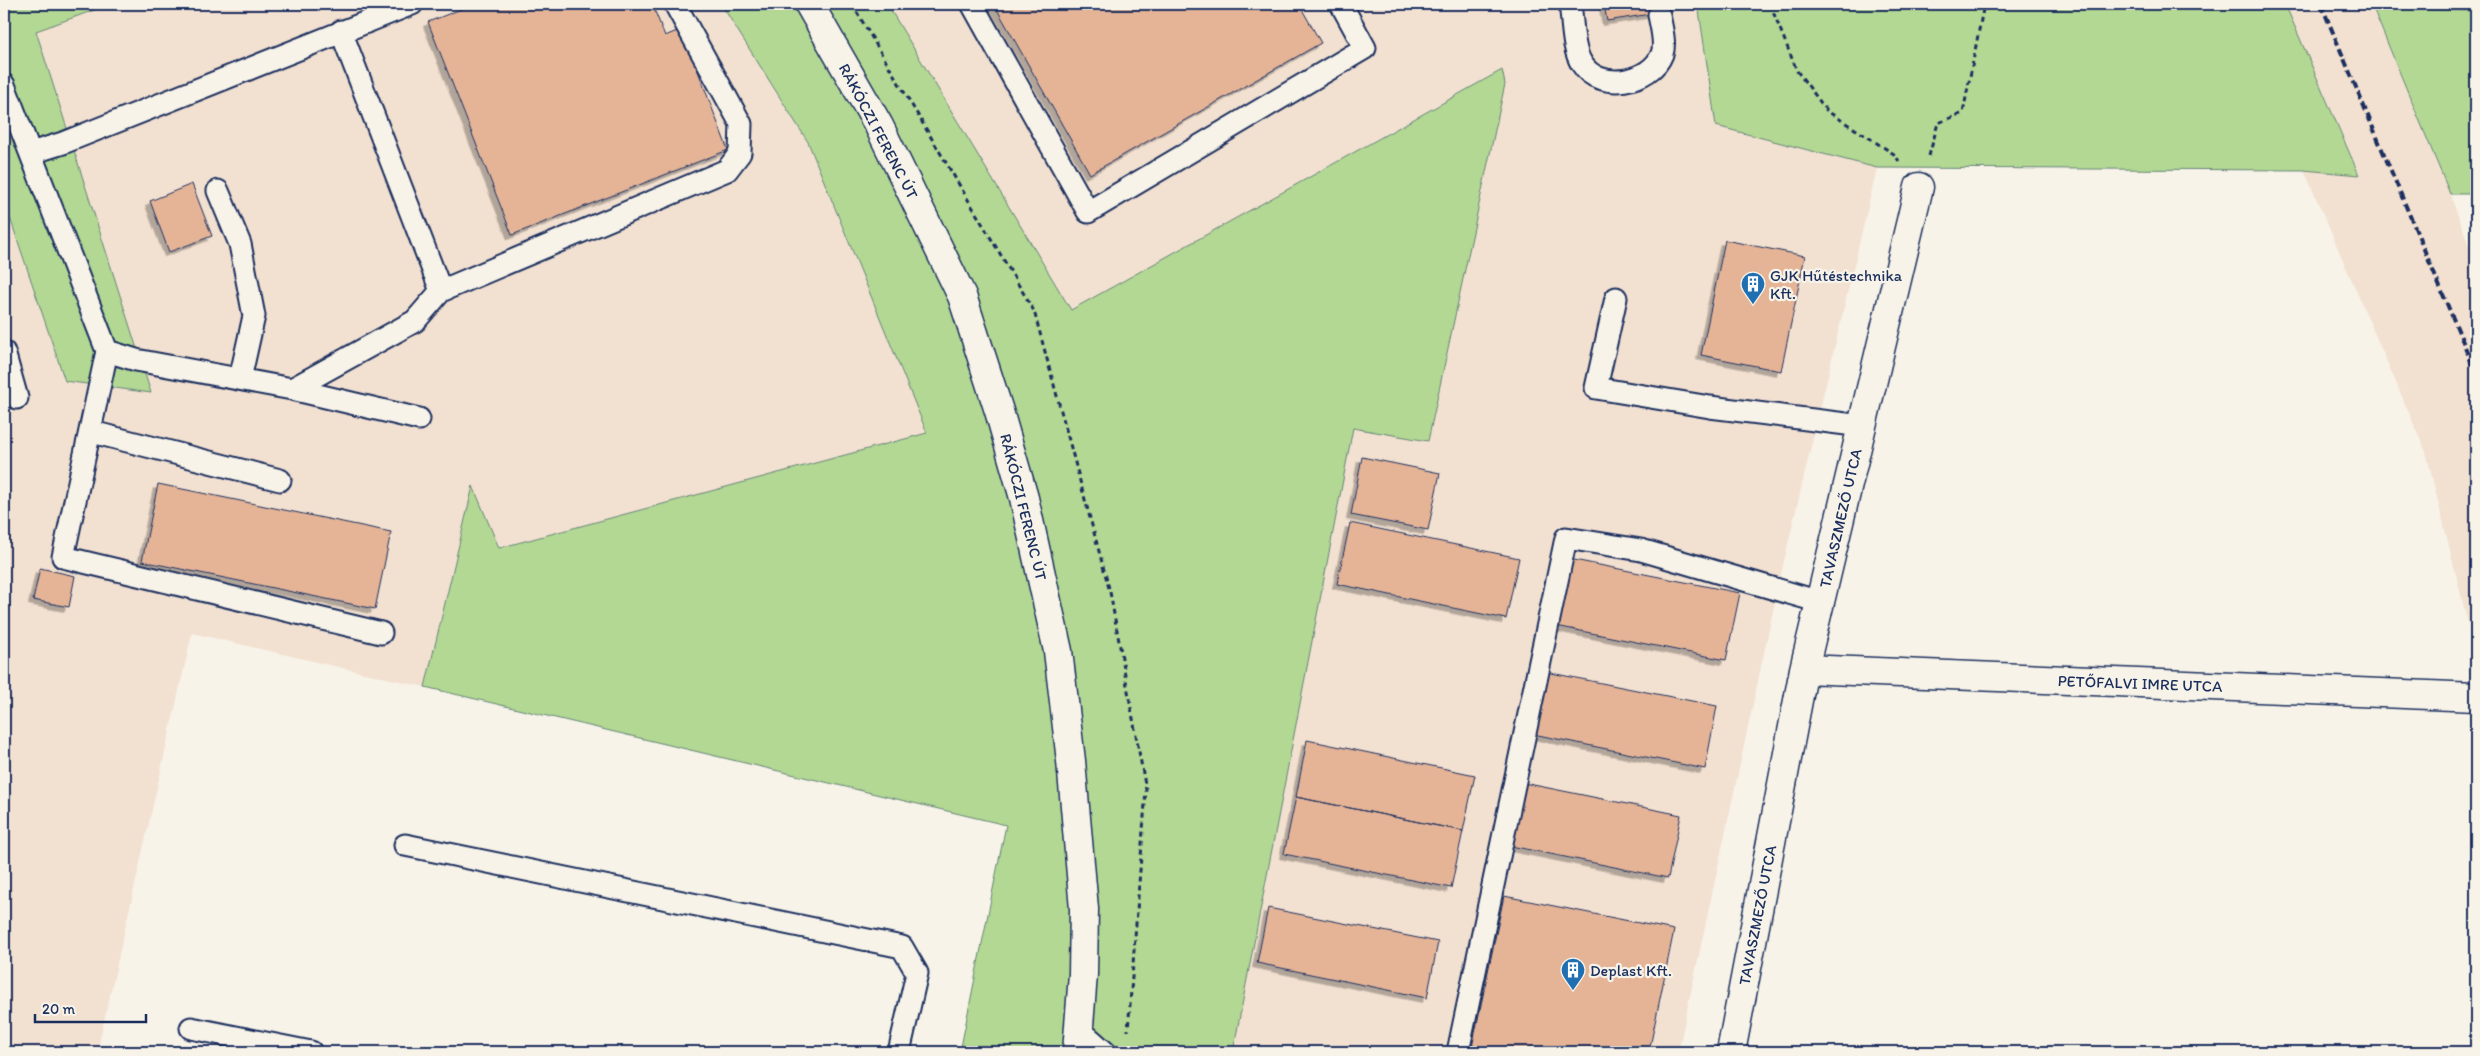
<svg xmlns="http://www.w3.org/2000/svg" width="2480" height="1056" font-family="Itim,sans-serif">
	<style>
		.built { fill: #f2e0d0 }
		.green { fill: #b2d893; stroke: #668478 }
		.building { fill: #e5b497; stroke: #1b2f5e; filter: url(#shadow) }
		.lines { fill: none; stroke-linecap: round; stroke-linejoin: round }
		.service-casing { stroke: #1b2f5e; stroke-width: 25 }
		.minor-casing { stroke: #1b2f5e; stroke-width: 31 }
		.secondary-casing { stroke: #1b2f5e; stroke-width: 31 }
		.path { stroke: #1b2f5e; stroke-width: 3; stroke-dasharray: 5 4; stroke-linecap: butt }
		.service { stroke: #f7f3e8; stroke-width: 21 }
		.minor { stroke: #f7f3e8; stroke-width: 28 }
		.secondary { stroke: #f7f3e8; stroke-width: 28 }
		.rail { stroke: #1b2f5e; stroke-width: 4; stroke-dasharray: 8 4; stroke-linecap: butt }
		.labels { text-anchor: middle; stroke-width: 4.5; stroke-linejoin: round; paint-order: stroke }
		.street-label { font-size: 16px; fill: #1b2f5e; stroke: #f7f3e8 }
		.poi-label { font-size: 16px; fill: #1b2f5e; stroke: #f7f3e8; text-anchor: start }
	</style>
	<defs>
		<filter id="shadow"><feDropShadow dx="-4.5" dy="4.5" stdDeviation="0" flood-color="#0004"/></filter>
	</defs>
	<rect width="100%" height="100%" fill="#f7f3e8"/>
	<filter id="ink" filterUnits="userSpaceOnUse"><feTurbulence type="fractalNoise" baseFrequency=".02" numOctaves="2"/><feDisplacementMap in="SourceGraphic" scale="10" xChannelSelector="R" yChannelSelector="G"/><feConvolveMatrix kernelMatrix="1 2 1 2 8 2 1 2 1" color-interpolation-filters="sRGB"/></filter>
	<g filter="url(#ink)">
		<path class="built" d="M 111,4 L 721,4 L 808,142 L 927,433 L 499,548 L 473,487 L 425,687 L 192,633 L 97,1052 L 4,1052 L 4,200 L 65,381 L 150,393 L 35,31 Z
			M 887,4 L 1698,4 L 1716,126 L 1877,168 L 1782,569 L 1678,1052 L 1233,1052 L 1353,427 L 1428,441 L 1502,70 L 1071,310 Z
			M 2285,4 L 2371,4 L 2450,194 L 2476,265 L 2476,656 L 2426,452 L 2304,170 L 2359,174 Z"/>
		<path class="green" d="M 4,4 L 111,4 L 36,31 L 151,393 L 65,381 L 4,200 Z
			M 721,4 L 887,4 L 1071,310 L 1502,70 L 1505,84 L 1428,441 L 1353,428 L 1233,1052 L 960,1052 L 1006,825 L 425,687 L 473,486 L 499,548 L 927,433 L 808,142 Z
			M 1698,4 L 2285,4 L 2359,175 L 2304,170 L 1877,168 L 1716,126 Z
			M 2373,8 L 2476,11 L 2476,194 L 2450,194 Z"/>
		<path class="building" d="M 474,4 L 652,4 L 665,36 L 682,29 L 728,150 L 512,235 L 428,22 Z
			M 994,4 L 1299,4 L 1321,43 L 1090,174 Z
			M 1604,4 L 1668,4 L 1669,11 L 1607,21 Z
			M 192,184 L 212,236 L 169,252 L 150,201 Z
			M 1725,240 L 1805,256 L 1781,371 L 1701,355 Z
			M 1362,457 L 1440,473 L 1428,530 L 1351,515 Z
			M 158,484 L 391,532 L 375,609 L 142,561 Z
			M 1350,523 L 1519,558 L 1506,619 L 1337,584 Z
			M 1569,559 L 1740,593 L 1726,660 L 1556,626 Z
			M 40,568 L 75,576 L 69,607 L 33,600 Z
			M 1546,672 L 1717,706 L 1705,769 L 1533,734 Z
			M 1307,740 L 1475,775 L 1463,831 L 1296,797 Z
			M 1519,782 L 1681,815 L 1668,878 L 1506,845 Z
			M 1296,797 L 1463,831 L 1451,888 L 1284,854 Z
			M 1504,896 L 1674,930 L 1649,1052 L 1471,1052 Z
			M 1268,908 L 1438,942 L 1427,998 L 1257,963 Z"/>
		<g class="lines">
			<defs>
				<path id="service" d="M 972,4 L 1088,212 L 1365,48 L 1341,4
					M 1570,4 C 1573,22 1572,49 1582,64 C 1599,92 1651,83 1662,54 C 1666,43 1661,26 1659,15
					M 341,31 L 441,291 L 727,170 L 740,153 L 741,124 L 675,4
					M 4,85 L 107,351 L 63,557 L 381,633
					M 31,153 L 63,143 L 412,4
					M 218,191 L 240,244 L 254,316 L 240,379
					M 1616,298 L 1596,388 L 1710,407 L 1862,426
					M 107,351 L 136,360 L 292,389 L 419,419
					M 4,352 L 17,398
					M 292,389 L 415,321 L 441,291
					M 92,432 L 280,480
					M 405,845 L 902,947 L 917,973 L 899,1052
					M 191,1028 L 311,1052
					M 1079,1029 L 1105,1052
					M 1458,1052 L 1566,538 L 1641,550 L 1820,602"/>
				<path id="minor" d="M 1804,669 L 2476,697
					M 1731,1052 L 1804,669 L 1919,187"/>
				<path id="secondary" d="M 809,4 L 879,126 L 962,296 L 999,411 L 1024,498 L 1058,651 L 1071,761 L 1084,909 L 1083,974 L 1077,1052"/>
			</defs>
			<use href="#service" class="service-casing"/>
			<use href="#minor" class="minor-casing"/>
			<use href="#secondary" class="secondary-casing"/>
			<path class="path" d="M 852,4 L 1034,311 L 1110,592 L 1146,790 L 1128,1031
				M 1770,4 L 1797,71 L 1827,111 L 1894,154 L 1899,161
				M 1929,156 L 1938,123 L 1963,113 L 1984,4"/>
			<use href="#service" class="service"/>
			<use href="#minor" class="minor"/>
			<use href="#secondary" class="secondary"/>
			<path class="rail" d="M 2321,4 L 2476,373"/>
		</g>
	</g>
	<defs>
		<symbol id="building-pin" viewBox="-11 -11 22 30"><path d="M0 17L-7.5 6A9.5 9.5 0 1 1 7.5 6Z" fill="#1f6fb2" stroke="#f7f3e8"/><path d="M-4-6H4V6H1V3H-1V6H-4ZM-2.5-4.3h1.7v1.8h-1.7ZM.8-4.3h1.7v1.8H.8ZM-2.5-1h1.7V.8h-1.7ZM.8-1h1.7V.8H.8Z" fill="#fff"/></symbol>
	</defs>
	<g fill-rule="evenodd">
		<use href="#building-pin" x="1739" y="270" width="28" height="38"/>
		<use href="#building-pin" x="1559" y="956" width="28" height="38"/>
	</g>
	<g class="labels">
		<g class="street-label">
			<text transform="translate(879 131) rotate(62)" y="6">RÁKÓCZI FERENC ÚT</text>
			<text transform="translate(1024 507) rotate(76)" y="6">RÁKÓCZI FERENC ÚT</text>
			<text transform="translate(1840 518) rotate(-77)" y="6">TAVASZMEZŐ UTCA</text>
			<text transform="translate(2140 683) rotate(2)" y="6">PETŐFALVI IMRE UTCA</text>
			<text transform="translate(1757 915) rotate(-79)" y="6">TAVASZMEZŐ UTCA</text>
		</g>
		<g class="poi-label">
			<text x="1770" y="281">GJK Hűtéstechnika<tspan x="1770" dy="18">Kft.</tspan></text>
			<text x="1590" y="976">Deplast Kft.</text>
		</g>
	</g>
	<rect width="2480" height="1056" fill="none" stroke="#f7f3e8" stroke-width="20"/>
	<rect x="10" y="10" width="2460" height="1036" fill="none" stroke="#1b2f5e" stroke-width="2" filter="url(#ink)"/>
	<path d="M35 1014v8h111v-8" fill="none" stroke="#1b2f5e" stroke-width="2.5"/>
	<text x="42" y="1014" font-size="15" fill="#1b2f5e" stroke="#f7f3e8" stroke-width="4" paint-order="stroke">20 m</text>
</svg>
